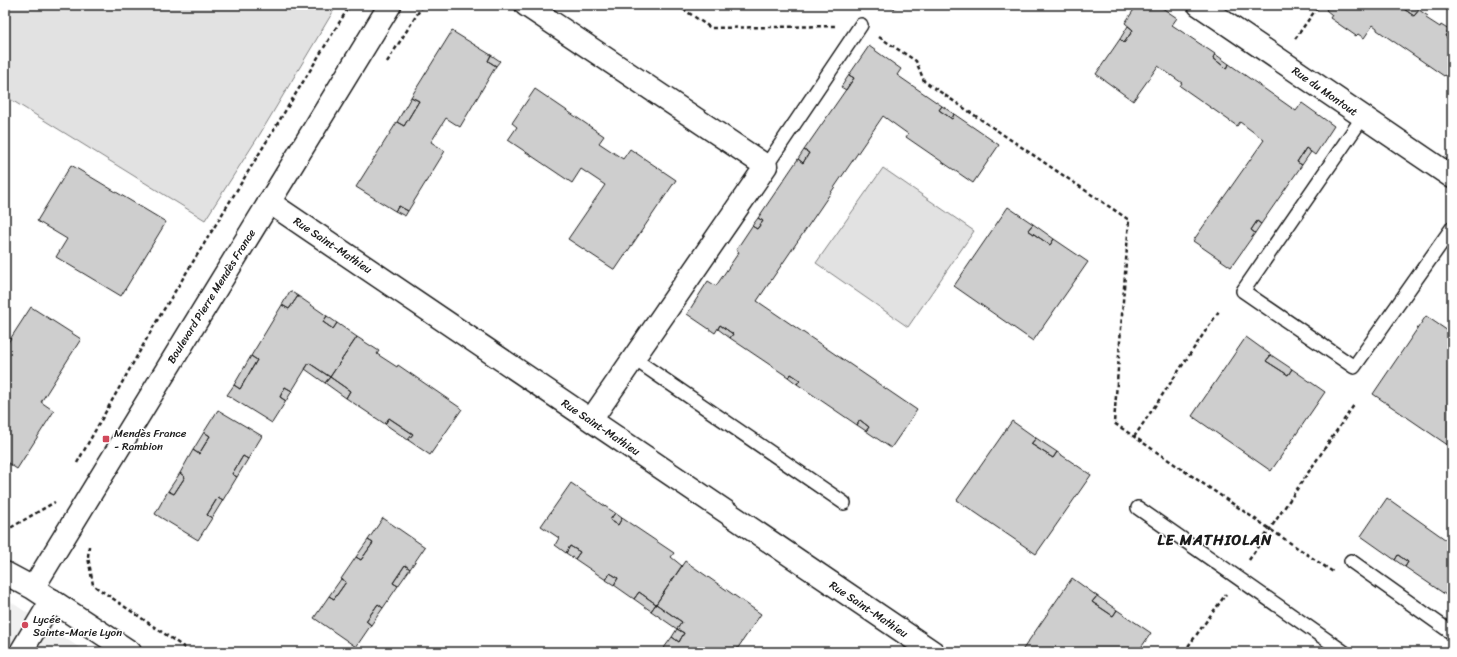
<svg xmlns="http://www.w3.org/2000/svg" width="1457" height="657" font-family="Sriracha,sans-serif">
	<style>
		.built { fill: #f0f0f0 }
		.green { fill: #e2e2e2; stroke: #7f7f7f }
		.building { fill: #cecece; stroke: #1c1c1c }
		.lines { fill: none; stroke-linecap: round; stroke-linejoin: round }
		.lane-casing { stroke: #1c1c1c; stroke-width: 16 }
		.street-casing { stroke: #1c1c1c; stroke-width: 25 }
		.secondary-casing { stroke: #1c1c1c; stroke-width: 25 }
		.path { stroke: #1c1c1c; stroke-width: 2.5; stroke-dasharray: 4 3; stroke-linecap: butt }
		.lane { stroke: #fff; stroke-width: 13 }
		.street { stroke: #fff; stroke-width: 22 }
		.secondary { stroke: #fff; stroke-width: 22 }
		.poi-dot { fill: #d1495b; stroke: #fff; stroke-width: 1.5 }
		.labels { text-anchor: middle; stroke-width: 3; stroke-linejoin: round; paint-order: stroke }
		.street-label { font-size: 11px; fill: #1c1c1c; stroke: #fff }
		.poi-label { font-size: 11px; fill: #1c1c1c; stroke: #fff; text-anchor: start }
		.district-label { font-size: 15px; font-weight: bold; letter-spacing: 1px; fill: #1c1c1c; stroke: #fff }
	</style>
	<rect width="100%" height="100%" fill="#fff"/>
	<filter id="ink" filterUnits="userSpaceOnUse"><feTurbulence type="fractalNoise" baseFrequency=".025" numOctaves="2"/><feDisplacementMap in="SourceGraphic" scale="8" xChannelSelector="R" yChannelSelector="G"/><feConvolveMatrix kernelMatrix="1 2 1 2 8 2 1 2 1" color-interpolation-filters="sRGB"/></filter>
	<g filter="url(#ink)">
		<path class="built" d="M 5,598 L 86,652 L 5,652 Z"/>
		<path class="green" d="M 5,5 L 337,5 L 260,134 L 205,220 L 5,96 Z
			M 883,168 L 974,231 L 908,327 L 816,263 Z"/>
		<path class="building" d="M 888,5 L 897,5 L 894,9 Z
			M 1137,5 L 1158,5 L 1177,18 L 1172,25 L 1215,54 L 1213,58 L 1227,69 L 1229,64 L 1296,111 L 1302,103 L 1334,126 L 1315,155 L 1306,148 L 1297,162 L 1302,165 L 1261,224 L 1257,221 L 1251,230 L 1255,233 L 1231,267 L 1193,241 L 1264,140 L 1240,122 L 1237,126 L 1180,86 L 1182,83 L 1158,66 L 1133,101 L 1096,74 L 1120,39 L 1124,43 L 1133,30 L 1125,23 Z
			M 1329,5 L 1382,5 L 1386,7 L 1387,5 L 1407,5 L 1404,9 L 1414,16 L 1419,10 L 1428,16 L 1426,18 L 1440,27 L 1441,25 L 1449,30 L 1445,36 L 1452,42 L 1452,84 L 1450,83 L 1451,79 L 1445,75 L 1444,76 L 1377,30 L 1377,28 L 1373,25 L 1364,38 L 1358,34 L 1356,36 L 1330,18 L 1332,15 L 1326,10 Z
			M 1407,5 L 1412,5 L 1419,10 L 1414,16 L 1404,9 Z
			M 1128,26 L 1133,30 L 1124,43 L 1120,39 Z
			M 1449,30 L 1452,32 L 1452,42 L 1445,36 Z
			M 452,31 L 491,55 L 488,61 L 496,66 L 460,127 L 446,118 L 431,142 L 445,151 L 408,211 L 399,206 L 395,211 L 356,187 L 397,122 L 404,126 L 419,101 L 411,97 Z
			M 869,46 L 901,69 L 897,75 L 942,106 L 939,110 L 952,119 L 954,114 L 999,145 L 973,183 L 906,137 L 908,134 L 883,116 L 757,301 L 917,410 L 891,448 L 866,431 L 869,427 L 860,420 L 857,425 L 797,384 L 800,380 L 791,374 L 788,377 L 730,338 L 733,334 L 720,325 L 715,333 L 687,314 L 708,281 L 716,286 L 739,252 L 736,250 L 752,226 L 757,229 L 763,221 L 758,218 L 798,159 L 803,163 L 809,153 L 804,150 L 854,78 L 849,75 Z
			M 1215,54 L 1229,64 L 1227,69 L 1213,58 Z
			M 491,55 L 500,61 L 496,66 L 488,61 Z
			M 849,75 L 854,78 L 846,90 L 841,87 Z
			M 535,89 L 604,136 L 599,143 L 623,159 L 630,149 L 676,180 L 615,270 L 568,239 L 605,185 L 581,169 L 572,183 L 508,140 L 517,127 L 512,123 Z
			M 411,97 L 419,101 L 404,126 L 397,122 Z
			M 942,106 L 954,114 L 952,119 L 939,110 Z
			M 1306,148 L 1311,152 L 1302,165 L 1297,162 Z
			M 804,150 L 809,153 L 803,163 L 798,159 Z
			M 71,165 L 166,222 L 121,296 L 56,257 L 67,239 L 37,221 Z
			M 399,206 L 408,211 L 405,216 L 395,211 Z
			M 1008,207 L 1033,224 L 1028,230 L 1050,245 L 1054,239 L 1088,262 L 1033,341 L 954,286 Z
			M 758,218 L 763,221 L 757,229 L 752,226 Z
			M 1257,221 L 1261,224 L 1255,233 L 1251,230 Z
			M 1033,224 L 1054,239 L 1050,245 L 1028,230 Z
			M 290,291 L 298,296 L 289,309 L 282,305 Z
			M 298,296 L 327,316 L 323,322 L 333,329 L 337,323 L 357,337 L 330,377 L 309,363 L 292,391 L 285,387 L 280,397 L 286,401 L 272,423 L 227,395 L 234,385 L 240,389 L 257,360 L 251,356 L 282,305 L 289,309 Z
			M 31,307 L 81,339 L 41,402 L 54,411 L 17,469 L 5,461 L 5,347 Z
			M 327,316 L 337,323 L 333,329 L 323,322 Z
			M 1426,316 L 1451,333 L 1448,338 L 1452,342 L 1452,448 L 1373,394 Z
			M 720,325 L 733,334 L 730,338 L 718,329 Z
			M 1451,333 L 1452,333 L 1452,342 L 1448,338 Z
			M 357,337 L 379,351 L 377,354 L 397,367 L 398,365 L 462,409 L 430,455 L 408,440 L 413,434 L 389,418 L 385,424 L 346,398 L 350,391 L 330,377 Z
			M 1246,337 L 1271,355 L 1266,361 L 1288,375 L 1292,369 L 1325,392 L 1271,471 L 1192,416 Z
			M 1271,355 L 1292,369 L 1288,375 L 1266,361 Z
			M 251,356 L 257,360 L 240,389 L 234,385 Z
			M 309,363 L 330,377 L 325,383 L 305,369 Z
			M 791,374 L 800,380 L 797,384 L 788,377 Z
			M 330,377 L 350,391 L 346,398 L 325,383 Z
			M 285,387 L 292,391 L 286,401 L 280,397 Z
			M 218,410 L 262,436 L 248,459 L 243,456 L 232,474 L 237,477 L 223,500 L 218,497 L 207,515 L 212,518 L 198,540 L 155,514 L 168,491 L 174,494 L 185,477 L 180,473 L 193,450 L 199,454 L 210,436 L 204,432 Z
			M 389,418 L 413,434 L 408,440 L 385,424 Z
			M 860,420 L 869,427 L 866,431 L 857,425 Z
			M 1012,421 L 1036,438 L 1031,444 L 1053,458 L 1057,452 L 1091,475 L 1036,554 L 957,500 Z
			M 204,432 L 210,436 L 199,454 L 193,450 Z
			M 1036,438 L 1057,452 L 1053,458 L 1031,444 Z
			M 243,456 L 248,459 L 237,477 L 232,474 Z
			M 180,473 L 185,477 L 174,494 L 168,491 Z
			M 571,483 L 615,513 L 610,520 L 618,525 L 622,518 L 674,553 L 671,557 L 682,566 L 656,604 L 639,592 L 634,599 L 614,585 L 618,578 L 610,573 L 606,580 L 575,559 L 580,552 L 570,546 L 566,553 L 555,545 L 559,538 L 541,526 Z
			M 218,497 L 223,500 L 212,518 L 207,515 Z
			M 1387,498 L 1452,544 L 1452,599 L 1405,567 L 1408,562 L 1398,555 L 1395,560 L 1361,536 Z
			M 615,513 L 622,518 L 618,525 L 610,520 Z
			M 383,518 L 425,547 L 410,569 L 405,565 L 393,583 L 398,586 L 383,608 L 378,604 L 366,621 L 371,625 L 356,647 L 314,618 L 329,596 L 334,599 L 346,582 L 341,579 L 356,557 L 361,560 L 373,543 L 368,540 Z
			M 368,540 L 373,543 L 361,560 L 356,557 Z
			M 570,546 L 580,552 L 575,559 L 566,553 Z
			M 1398,555 L 1408,562 L 1405,567 L 1395,560 Z
			M 685,561 L 761,614 L 735,652 L 661,652 L 672,637 L 679,642 L 684,633 L 677,629 L 682,622 L 656,604 Z
			M 405,565 L 410,569 L 398,586 L 393,583 Z
			M 610,573 L 618,578 L 614,585 L 606,580 Z
			M 1072,578 L 1097,596 L 1092,602 L 1113,616 L 1117,610 L 1151,633 L 1138,652 L 1021,652 Z
			M 341,579 L 346,582 L 334,599 L 329,596 Z
			M 639,592 L 656,604 L 651,611 L 634,599 Z
			M 1097,596 L 1117,610 L 1113,616 L 1092,602 Z
			M 378,604 L 383,608 L 371,625 L 366,621 Z
			M 656,604 L 682,622 L 677,629 L 651,611 Z
			M 677,629 L 684,633 L 679,642 L 672,637 Z"/>
		<g class="lines">
			<defs>
				<path id="lane" d="M 1363,117 L 1243,291 L 1354,367 L 1452,228
					M 766,166 L 861,25
					M 633,358 L 844,503
					M 1138,508 L 1344,652
					M 1351,561 L 1452,633"/>
				<path id="street" d="M 526,5 L 766,166 L 591,420
					M 1199,5 L 1452,177
					M 269,202 L 933,652
					M 21,652 L 52,600"/>
				<path id="secondary" d="M 5,573 L 33,588 L 130,652
					M 33,588 L 390,5"/>
			</defs>
			<use href="#lane" class="lane-casing"/>
			<use href="#street" class="street-casing"/>
			<use href="#secondary" class="secondary-casing"/>
			<path class="path" d="M 677,5 L 711,28 L 836,26
				M 879,37 L 916,61 L 924,81 L 1129,220 L 1114,423 L 1333,572
				M 1295,39 L 1319,5
				M 387,62 L 423,5
				M 1134,437 L 1219,311
				M 77,463 L 155,324 L 350,5
				M 5,531 L 55,502
				M 89,546 L 88,557 L 93,585 L 191,652
				M 1249,560 L 1354,405
				M 1184,652 L 1226,594"/>
			<use href="#lane" class="lane"/>
			<use href="#street" class="street"/>
			<use href="#secondary" class="secondary"/>
		</g>
	</g>
	<g class="poi-dot">
		<rect x="102" y="435" width="8" height="8" rx="2"/>
		<circle cx="25" cy="625" r="4"/>
	</g>
	<g class="labels">
		<g class="street-label">
			<text transform="translate(1325 91) rotate(35)" y="4">Rue du Montout</text>
			<text transform="translate(333 245) rotate(34)" y="4">Rue Saint-Mathieu</text>
			<text transform="translate(211 296) rotate(-58)" y="4">Boulevard Pierre Mendès France</text>
			<text transform="translate(601 427) rotate(34)" y="4">Rue Saint-Mathieu</text>
			<text transform="translate(869 609) rotate(34)" y="4">Rue Saint-Mathieu</text>
		</g>
		<g class="poi-label">
			<text x="114" y="437">Mendès France<tspan x="114" dy="13">- Rambion</tspan></text>
			<text x="33" y="623">Lycée<tspan x="33" dy="13">Sainte-Marie Lyon</tspan></text>
		</g>
		<g class="district-label">
			<text x="1215" y="545">LE MATHIOLAN</text>
		</g>
	</g>
	<rect width="1457" height="657" fill="none" stroke="#fff" stroke-width="20"/>
	<rect x="10" y="10" width="1437" height="637" fill="none" stroke="#1c1c1c" stroke-width="1.5" filter="url(#ink)"/>
</svg>
